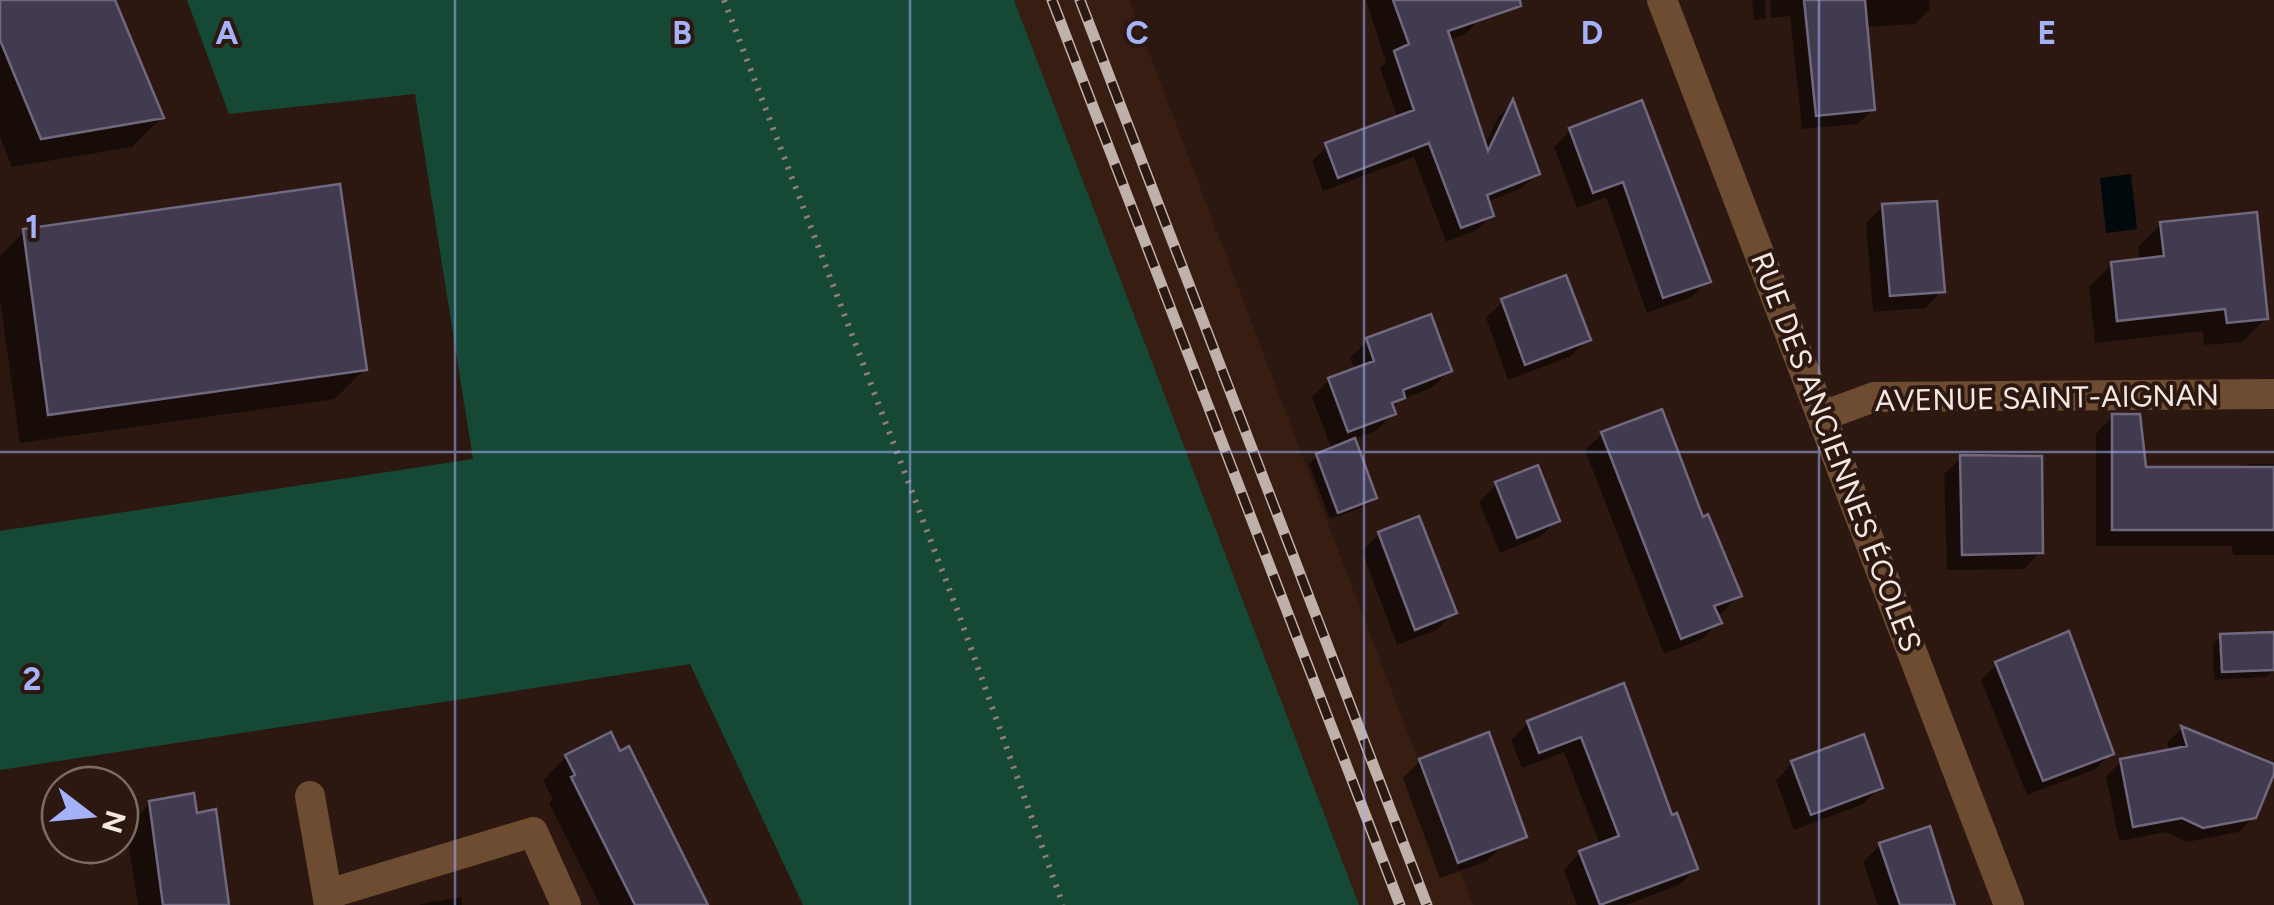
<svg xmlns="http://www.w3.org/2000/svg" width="2274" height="905" font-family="Figtree,sans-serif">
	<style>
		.built { fill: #371d12 }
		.green { fill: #164935 }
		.water { fill: #00090b }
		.shadow { fill: #0007 }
		.building { fill: #423b4f; stroke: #70687e; stroke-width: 2.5 }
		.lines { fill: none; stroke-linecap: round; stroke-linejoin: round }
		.path { stroke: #8f7e77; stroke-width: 6; stroke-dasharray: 2.5 8; stroke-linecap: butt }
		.minor { stroke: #6e4c32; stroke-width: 30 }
		.rail-casing { stroke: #c0b0aa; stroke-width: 11 }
		.rail { stroke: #2c1810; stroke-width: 8; stroke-dasharray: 22; stroke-linecap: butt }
		.grid { fill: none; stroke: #a4b2fc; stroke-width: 2.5; stroke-opacity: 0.55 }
		.labels { text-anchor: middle; stroke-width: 8; stroke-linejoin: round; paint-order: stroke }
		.street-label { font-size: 30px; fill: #f5e7e1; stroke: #2c1810 }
		.grid-label { font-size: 32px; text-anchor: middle; font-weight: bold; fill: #a4b2fc; stroke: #2c1810; stroke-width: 8; stroke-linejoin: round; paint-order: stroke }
	</style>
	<rect width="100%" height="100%" fill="#2c1810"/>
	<path class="built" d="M 1014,0 L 1129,0 L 1473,905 L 1359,905 Z"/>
	<path class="green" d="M 187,0 L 1014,0 L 1359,905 L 803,905 L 690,664 L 0,770 L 0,531 L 473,459 L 415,94 L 229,114 Z"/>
	<path class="water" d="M 2131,174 L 2137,229 L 2106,233 L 2100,178 Z"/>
	<path class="shadow" d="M 0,0 L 112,0 L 161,118 L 132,147 L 12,167 L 0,137 Z
		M 1366,0 L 1473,0 L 1480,19 L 1465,34 L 1448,40 L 1484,147 L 1498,117 L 1512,103 L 1537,173 L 1522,188 L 1487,202 L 1491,215 L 1477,230 L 1446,242 L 1414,157 L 1323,191 L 1312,161 L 1327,146 L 1398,119 L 1380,68 L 1386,62 Z
		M 1752,0 L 1765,0 L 1766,18 L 1754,20 Z
		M 1770,0 L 1929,0 L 1930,9 L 1915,24 L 1865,27 L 1873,109 L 1858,124 L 1802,129 L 1790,16 L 1771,18 Z
		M 1640,103 L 1708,281 L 1691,297 L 1647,313 L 1606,197 L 1577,208 L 1554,147 L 1571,130 Z
		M 1883,206 L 1942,291 L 1925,308 L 1873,312 L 1866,223 Z
		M 2161,224 L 2266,319 L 2242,342 L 2204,345 L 2203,331 L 2095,343 L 2089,287 L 2112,264 L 2139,261 L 2138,247 Z
		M 24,232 L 364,370 L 335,399 L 20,443 L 0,300 L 0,256 Z
		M 1503,301 L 1588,339 L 1571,356 L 1508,380 L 1486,318 Z
		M 1367,341 L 1450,370 L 1433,387 L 1400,400 L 1391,409 L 1393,414 L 1376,431 L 1353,439 L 1374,497 L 1366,506 L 1330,519 L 1309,464 L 1317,456 L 1332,450 L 1312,397 L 1329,380 L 1355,371 L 1350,358 Z
		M 2113,416 L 2144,470 L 2243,470 L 2248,464 L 2274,464 L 2274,555 L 2233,555 L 2232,546 L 2096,546 L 2096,434 Z
		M 1602,434 L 1701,520 L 1739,595 L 1723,612 L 1715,615 L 1719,622 L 1702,639 L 1664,654 L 1585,450 Z
		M 1961,458 L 2040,552 L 2024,569 L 1947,570 L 1944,474 Z
		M 1496,484 L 1558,520 L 1540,537 L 1500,553 L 1479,502 Z
		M 1379,534 L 1454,612 L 1437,630 L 1397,645 L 1362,551 Z
		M 2067,635 L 2111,753 L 2096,769 L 2027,795 L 1981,680 L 1996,665 Z
		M 2221,636 L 2274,670 L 2266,677 L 2214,680 L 2213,645 Z
		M 1623,687 L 1671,818 L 1696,869 L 1679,885 L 1626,905 L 1577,905 L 1564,870 L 1580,853 L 1600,845 L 1564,752 L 1522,768 L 1511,740 L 1528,723 Z
		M 2181,729 L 2274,767 L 2254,817 L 2238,832 L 2187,842 L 2166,832 L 2119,841 L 2106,776 L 2122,761 L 2170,752 L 2167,743 Z
		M 566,757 L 705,905 L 600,905 L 549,803 L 553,799 L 543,781 Z
		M 1420,761 L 1504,844 L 1487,861 L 1440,878 L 1403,778 Z
		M 1793,763 L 1880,787 L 1863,804 L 1794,830 L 1776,780 Z
		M 150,803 L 195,816 L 229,905 L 138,905 L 126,827 Z
		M 1880,845 L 1944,905 L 1878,905 L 1863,862 Z
		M 461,897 L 462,905 L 419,905 L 421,904 Z"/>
	<path class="building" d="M 0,0 L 115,0 L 164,118 L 41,139 L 0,40 Z
		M 1393,0 L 1520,0 L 1521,6 L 1448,31 L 1488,151 L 1513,99 L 1540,174 L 1487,195 L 1494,216 L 1461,228 L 1429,143 L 1338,178 L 1325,143 L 1414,110 L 1394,51 L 1409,44 Z
		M 1804,0 L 1865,0 L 1875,110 L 1816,116 Z
		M 1642,100 L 1711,282 L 1663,298 L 1623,182 L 1593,193 L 1569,128 Z
		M 340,184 L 367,370 L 48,415 L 23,229 Z
		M 1937,201 L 1945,292 L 1890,296 L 1882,204 Z
		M 2257,212 L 2268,319 L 2227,323 L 2225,309 L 2117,321 L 2111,262 L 2164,256 L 2160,222 Z
		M 1566,275 L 1591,340 L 1525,365 L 1501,299 Z
		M 1431,314 L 1452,371 L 1403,390 L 1405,398 L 1392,403 L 1396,414 L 1348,432 L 1328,378 L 1374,361 L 1366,338 Z
		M 1662,409 L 1703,517 L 1708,514 L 1742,596 L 1714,606 L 1722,623 L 1681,639 L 1601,432 Z
		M 2112,414 L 2140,414 L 2146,467 L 2274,467 L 2274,530 L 2112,530 Z
		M 1355,438 L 1377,498 L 1338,513 L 1316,454 Z
		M 1960,455 L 2042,456 L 2043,553 L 1962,555 Z
		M 1538,465 L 1560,521 L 1517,538 L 1495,482 Z
		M 1419,516 L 1457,613 L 1415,630 L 1378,532 Z
		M 2069,631 L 2114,754 L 2043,781 L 1995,662 Z
		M 2274,632 L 2274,670 L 2222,672 L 2220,634 Z
		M 1624,683 L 1672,815 L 1677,813 L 1698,869 L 1600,905 L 1579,851 L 1619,836 L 1581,737 L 1539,753 L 1527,721 Z
		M 2181,726 L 2274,764 L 2274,774 L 2256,818 L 2203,828 L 2182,818 L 2133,827 L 2120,759 L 2187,746 Z
		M 611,732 L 620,751 L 629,746 L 708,905 L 635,905 L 571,777 L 575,775 L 565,755 Z
		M 1489,732 L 1527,837 L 1458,863 L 1419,759 Z
		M 1864,734 L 1883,788 L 1811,815 L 1791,761 Z
		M 194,793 L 197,813 L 216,809 L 229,905 L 163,905 L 149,801 Z
		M 1930,826 L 1955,905 L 1900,905 L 1879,843 Z"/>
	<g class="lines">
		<path class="path" d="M 724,0 L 958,612 L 1063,905"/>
		<path class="minor" d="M 1662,0 L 2009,905
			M 1823,416 L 1874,397 L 2274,394
			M 310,796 L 329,905
			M 328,894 L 533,832 L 566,905"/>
		<defs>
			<path id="rail" d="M 1052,0 L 1400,905
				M 1080,0 L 1427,905"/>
		</defs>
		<use href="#rail" class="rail-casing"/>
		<use href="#rail" class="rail"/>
	</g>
	<path class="grid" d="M 455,0 L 455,905M 910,0 L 910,905M 1364,0 L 1364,905M 1819,0 L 1819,905M 0,452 L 2274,452"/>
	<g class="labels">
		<g class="street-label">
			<text transform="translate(2047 398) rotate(-1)" y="10">AVENUE SAINT-AIGNAN</text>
			<text transform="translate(1836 452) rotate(69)" y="10">RUE DES ANCIENNES ÉCOLES</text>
		</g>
	</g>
	<g class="grid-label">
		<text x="227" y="44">A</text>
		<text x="682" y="44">B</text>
		<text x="1137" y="44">C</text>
		<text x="1592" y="44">D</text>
		<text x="2047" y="44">E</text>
		<text x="32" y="238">1</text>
		<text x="32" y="690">2</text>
	</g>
	<g transform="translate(90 815) rotate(106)"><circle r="48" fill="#2c1810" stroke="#7c6b64" stroke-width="2.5"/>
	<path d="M0-8L18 38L0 25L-18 38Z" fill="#a4b2fc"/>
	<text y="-15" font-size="28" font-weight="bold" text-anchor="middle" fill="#f5e7e1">N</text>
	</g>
</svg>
